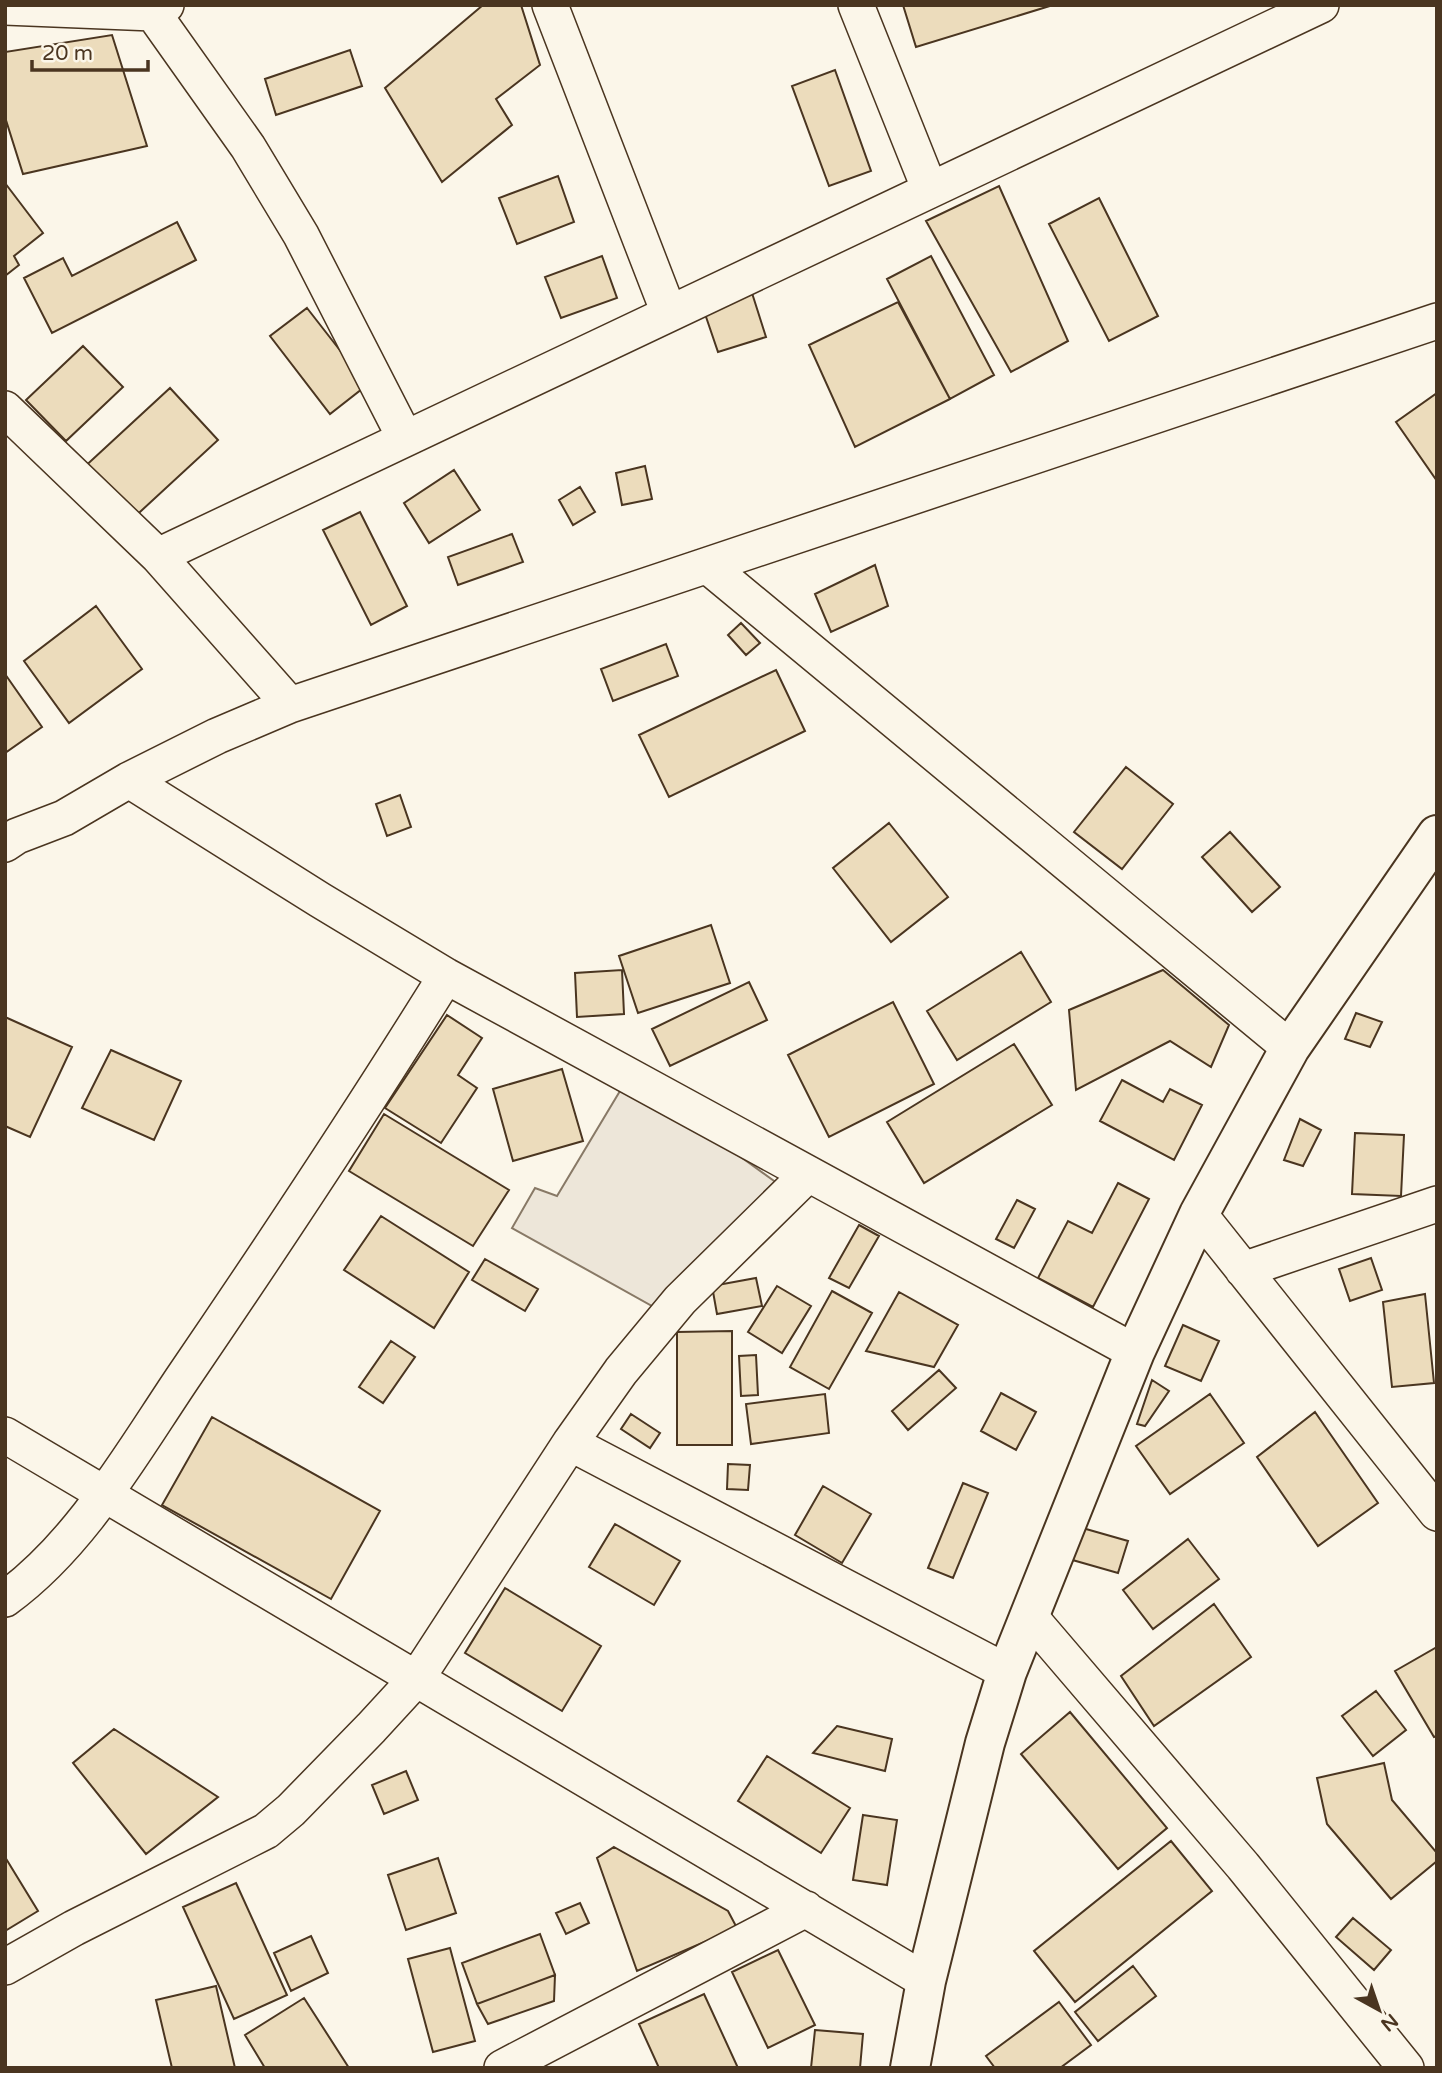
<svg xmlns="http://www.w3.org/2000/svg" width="1442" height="2073" font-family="'Varela Round',sans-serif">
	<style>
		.green { fill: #ede6d9; stroke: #887966; stroke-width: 2 }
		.building { fill: #ecdcbc; stroke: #4a3520; stroke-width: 2 }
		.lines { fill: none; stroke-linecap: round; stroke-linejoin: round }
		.minor-casing { stroke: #4a3520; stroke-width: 38 }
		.tertiary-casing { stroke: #4a3520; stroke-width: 42 }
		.minor { stroke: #fbf6e9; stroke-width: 35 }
		.tertiary { stroke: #fbf6e9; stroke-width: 38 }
	</style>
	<rect width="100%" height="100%" fill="#fbf6e9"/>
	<path class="green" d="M 629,1076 L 788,1191 L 661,1311 L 512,1228 L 535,1188 L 557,1196 Z"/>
	<path class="building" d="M 483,5 L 521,5 L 540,65 L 496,99 L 512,125 L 442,182 L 385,88 Z
		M 903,5 L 1053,5 L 916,47 Z
		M 112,35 L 147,146 L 23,174 L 5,117 L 5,52 Z
		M 350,50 L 362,86 L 276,115 L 265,79 Z
		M 835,70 L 871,171 L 829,186 L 792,86 Z
		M 558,176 L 574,222 L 517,244 L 499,198 Z
		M 5,183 L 43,233 L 14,256 L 19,265 L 5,276 Z
		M 999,186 L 1068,341 L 1011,372 L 926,221 Z
		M 1099,198 L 1158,316 L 1109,341 L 1049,224 Z
		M 177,222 L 196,260 L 52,333 L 24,278 L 63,258 L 72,276 Z
		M 602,256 L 617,298 L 561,318 L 545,277 Z
		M 931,256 L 994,375 L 950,399 L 887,279 Z
		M 752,293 L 766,337 L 718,352 L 703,308 Z
		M 898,302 L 950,399 L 855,447 L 809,345 Z
		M 307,308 L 367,385 L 330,414 L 270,336 Z
		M 83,346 L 123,387 L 66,441 L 26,400 Z
		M 170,388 L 218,440 L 128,523 L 80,471 Z
		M 1437,393 L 1437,481 L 1396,422 Z
		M 645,466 L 652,499 L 622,505 L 616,473 Z
		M 454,470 L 480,510 L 429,543 L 404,503 Z
		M 580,487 L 595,512 L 573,525 L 559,500 Z
		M 360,512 L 407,606 L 371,625 L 323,530 Z
		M 512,534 L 523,562 L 458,585 L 448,557 Z
		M 875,565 L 888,606 L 831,632 L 815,594 Z
		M 96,606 L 142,669 L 69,723 L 24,661 Z
		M 741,623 L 760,643 L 746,655 L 728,635 Z
		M 666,644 L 678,676 L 613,701 L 601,669 Z
		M 776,670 L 805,731 L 669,797 L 639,735 Z
		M 5,674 L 42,727 L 5,753 Z
		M 1126,767 L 1173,804 L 1122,869 L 1074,832 Z
		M 400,795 L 411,827 L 387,836 L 376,804 Z
		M 889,823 L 948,897 L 891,942 L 833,868 Z
		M 1230,832 L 1280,887 L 1252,912 L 1202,857 Z
		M 711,925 L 730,983 L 638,1013 L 619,956 Z
		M 1021,952 L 1051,1002 L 957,1060 L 927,1011 Z
		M 622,970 L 624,1014 L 577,1017 L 575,973 Z
		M 1163,970 L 1229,1025 L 1211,1067 L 1170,1041 L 1076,1090 L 1069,1010 Z
		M 749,982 L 767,1020 L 670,1066 L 652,1029 Z
		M 893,1002 L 934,1084 L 829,1137 L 788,1055 Z
		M 1356,1013 L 1382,1022 L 1370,1047 L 1345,1039 Z
		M 447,1015 L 482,1038 L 458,1075 L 477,1088 L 441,1143 L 385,1108 Z
		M 5,1017 L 72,1047 L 30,1137 L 5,1126 Z
		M 1014,1044 L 1052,1105 L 924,1183 L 887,1122 Z
		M 111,1050 L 181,1081 L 154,1140 L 82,1108 Z
		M 562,1069 L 583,1141 L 513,1161 L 493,1089 Z
		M 1122,1080 L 1163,1102 L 1170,1089 L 1202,1105 L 1174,1160 L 1100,1121 Z
		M 384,1114 L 509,1190 L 473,1246 L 349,1171 Z
		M 1300,1119 L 1321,1130 L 1303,1166 L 1284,1160 Z
		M 1355,1133 L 1404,1135 L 1401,1196 L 1352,1194 Z
		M 1118,1183 L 1149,1199 L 1093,1307 L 1038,1278 L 1068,1221 L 1092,1233 Z
		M 1017,1200 L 1035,1209 L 1014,1248 L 996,1239 Z
		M 381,1216 L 469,1272 L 434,1328 L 344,1270 Z
		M 859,1225 L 879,1236 L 849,1288 L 829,1278 Z
		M 1371,1258 L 1382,1290 L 1350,1301 L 1339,1269 Z
		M 485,1259 L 538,1289 L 525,1311 L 472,1280 Z
		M 756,1278 L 762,1306 L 717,1314 L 712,1286 Z
		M 777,1286 L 811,1306 L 782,1353 L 748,1332 Z
		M 832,1291 L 872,1313 L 829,1389 L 790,1367 Z
		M 899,1292 L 958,1325 L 934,1367 L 866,1351 Z
		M 1425,1294 L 1434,1383 L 1392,1387 L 1383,1302 Z
		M 1183,1325 L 1219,1341 L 1201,1381 L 1165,1366 Z
		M 732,1331 L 732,1445 L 677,1445 L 677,1332 Z
		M 391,1341 L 415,1357 L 383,1403 L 359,1387 Z
		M 756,1355 L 758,1395 L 741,1396 L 739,1356 Z
		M 939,1370 L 956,1388 L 908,1430 L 892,1411 Z
		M 1152,1380 L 1169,1391 L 1145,1426 L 1137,1424 Z
		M 1001,1393 L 1036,1412 L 1016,1450 L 981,1431 Z
		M 825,1394 L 829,1433 L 751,1444 L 746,1404 Z
		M 1210,1394 L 1244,1443 L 1170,1494 L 1136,1446 Z
		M 1315,1412 L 1378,1503 L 1318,1546 L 1257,1457 Z
		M 631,1414 L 660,1433 L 650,1448 L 621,1429 Z
		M 212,1417 L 380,1511 L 331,1599 L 162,1505 Z
		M 728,1464 L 750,1465 L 748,1490 L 727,1489 Z
		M 963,1483 L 988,1493 L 953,1578 L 928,1568 Z
		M 823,1486 L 871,1514 L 842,1563 L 795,1535 Z
		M 615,1524 L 680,1561 L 654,1605 L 589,1567 Z
		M 1079,1527 L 1128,1541 L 1118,1573 L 1069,1559 Z
		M 1188,1539 L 1219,1579 L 1153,1629 L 1123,1590 Z
		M 505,1588 L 601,1646 L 562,1711 L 465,1653 Z
		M 1214,1604 L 1251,1657 L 1154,1726 L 1121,1676 Z
		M 1437,1647 L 1437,1736 L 1434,1737 L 1395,1671 Z
		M 1376,1691 L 1406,1730 L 1373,1756 L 1342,1716 Z
		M 1070,1712 L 1167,1828 L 1118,1869 L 1021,1754 Z
		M 837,1726 L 892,1739 L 885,1771 L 813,1753 Z
		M 114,1729 L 218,1797 L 146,1854 L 73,1763 Z
		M 767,1756 L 850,1808 L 821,1853 L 738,1801 Z
		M 1384,1763 L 1392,1800 L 1437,1853 L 1437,1861 L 1391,1899 L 1327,1824 L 1317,1778 Z
		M 406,1771 L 418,1800 L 384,1814 L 372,1785 Z
		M 863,1815 L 897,1820 L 887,1885 L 853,1880 Z
		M 1171,1841 L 1212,1891 L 1075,2002 L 1034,1951 Z
		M 614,1847 L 728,1911 L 737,1928 L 637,1971 L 597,1858 Z
		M 5,1857 L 38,1911 L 5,1931 Z
		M 438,1858 L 456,1913 L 406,1930 L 388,1875 Z
		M 236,1883 L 287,1995 L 234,2019 L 183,1907 Z
		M 580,1903 L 589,1923 L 566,1934 L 556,1913 Z
		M 1353,1918 L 1391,1950 L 1374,1970 L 1336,1937 Z
		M 540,1934 L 555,1975 L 477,2004 L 462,1963 Z
		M 311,1936 L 328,1973 L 291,1991 L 274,1953 Z
		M 450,1948 L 475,2041 L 433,2052 L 408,1959 Z
		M 778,1950 L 815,2025 L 768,2048 L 732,1972 Z
		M 1133,1966 L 1156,1996 L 1098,2041 L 1075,2012 Z
		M 555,1975 L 554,2001 L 488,2024 L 477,2004 Z
		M 216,1986 L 235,2068 L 172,2068 L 156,2000 Z
		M 704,1994 L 738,2068 L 659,2068 L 639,2024 Z
		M 304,1998 L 349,2068 L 265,2068 L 245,2035 Z
		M 1059,2002 L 1091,2045 L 1060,2068 L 995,2068 L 986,2056 Z
		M 815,2030 L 863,2034 L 860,2068 L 811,2068 Z"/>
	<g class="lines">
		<defs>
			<path id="minor" d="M 550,5 L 669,313
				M 856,5 L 930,190
				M 5,7 L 153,13 L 166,5
				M 153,13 L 248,147 L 301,235 L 405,438
				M 5,409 L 158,556 L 290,705
				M 158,556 L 1321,5
				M 708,566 L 1290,1048
				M 129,780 L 320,900 L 446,976 L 1135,1352
				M 5,844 L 17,836 L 64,818 L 129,780 L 217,736 L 290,705 L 1437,321
				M 1199,1214 L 1437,1513
				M 1243,1270 L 1437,1204
				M 5,1435 L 926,1981
				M 570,1443 L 1007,1672
				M 5,1599 C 81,1544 132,1453 184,1376 C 274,1244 362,1111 446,976
				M 1030,1617 L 1243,1866 L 1406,2068
				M 5,1967 L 74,1928 L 266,1831 L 291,1810 L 371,1728 L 417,1678 L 570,1443 L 621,1371 L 680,1300 L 808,1174
				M 502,2068 L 806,1909"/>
			<path id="tertiary" d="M 910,2068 L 926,1981 L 985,1743 L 1007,1672 L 1135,1352 L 1199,1214 L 1290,1048 L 1437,835"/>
		</defs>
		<use href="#minor" class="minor-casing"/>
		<use href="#tertiary" class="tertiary-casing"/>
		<use href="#minor" class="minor"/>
		<use href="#tertiary" class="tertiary"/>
	</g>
	<rect width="1442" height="2073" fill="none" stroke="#4a3520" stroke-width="14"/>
	<g transform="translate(1379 2010) rotate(140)" stroke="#fbf6e9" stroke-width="5" paint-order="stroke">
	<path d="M0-5L12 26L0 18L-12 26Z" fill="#4a3520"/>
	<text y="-10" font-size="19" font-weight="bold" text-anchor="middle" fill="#4a3520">N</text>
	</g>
	<path d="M32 60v10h116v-10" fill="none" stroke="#4a3520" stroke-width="3.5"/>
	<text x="42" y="60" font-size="21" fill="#4a3520" stroke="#fbf6e9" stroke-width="5" paint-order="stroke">20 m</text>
</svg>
